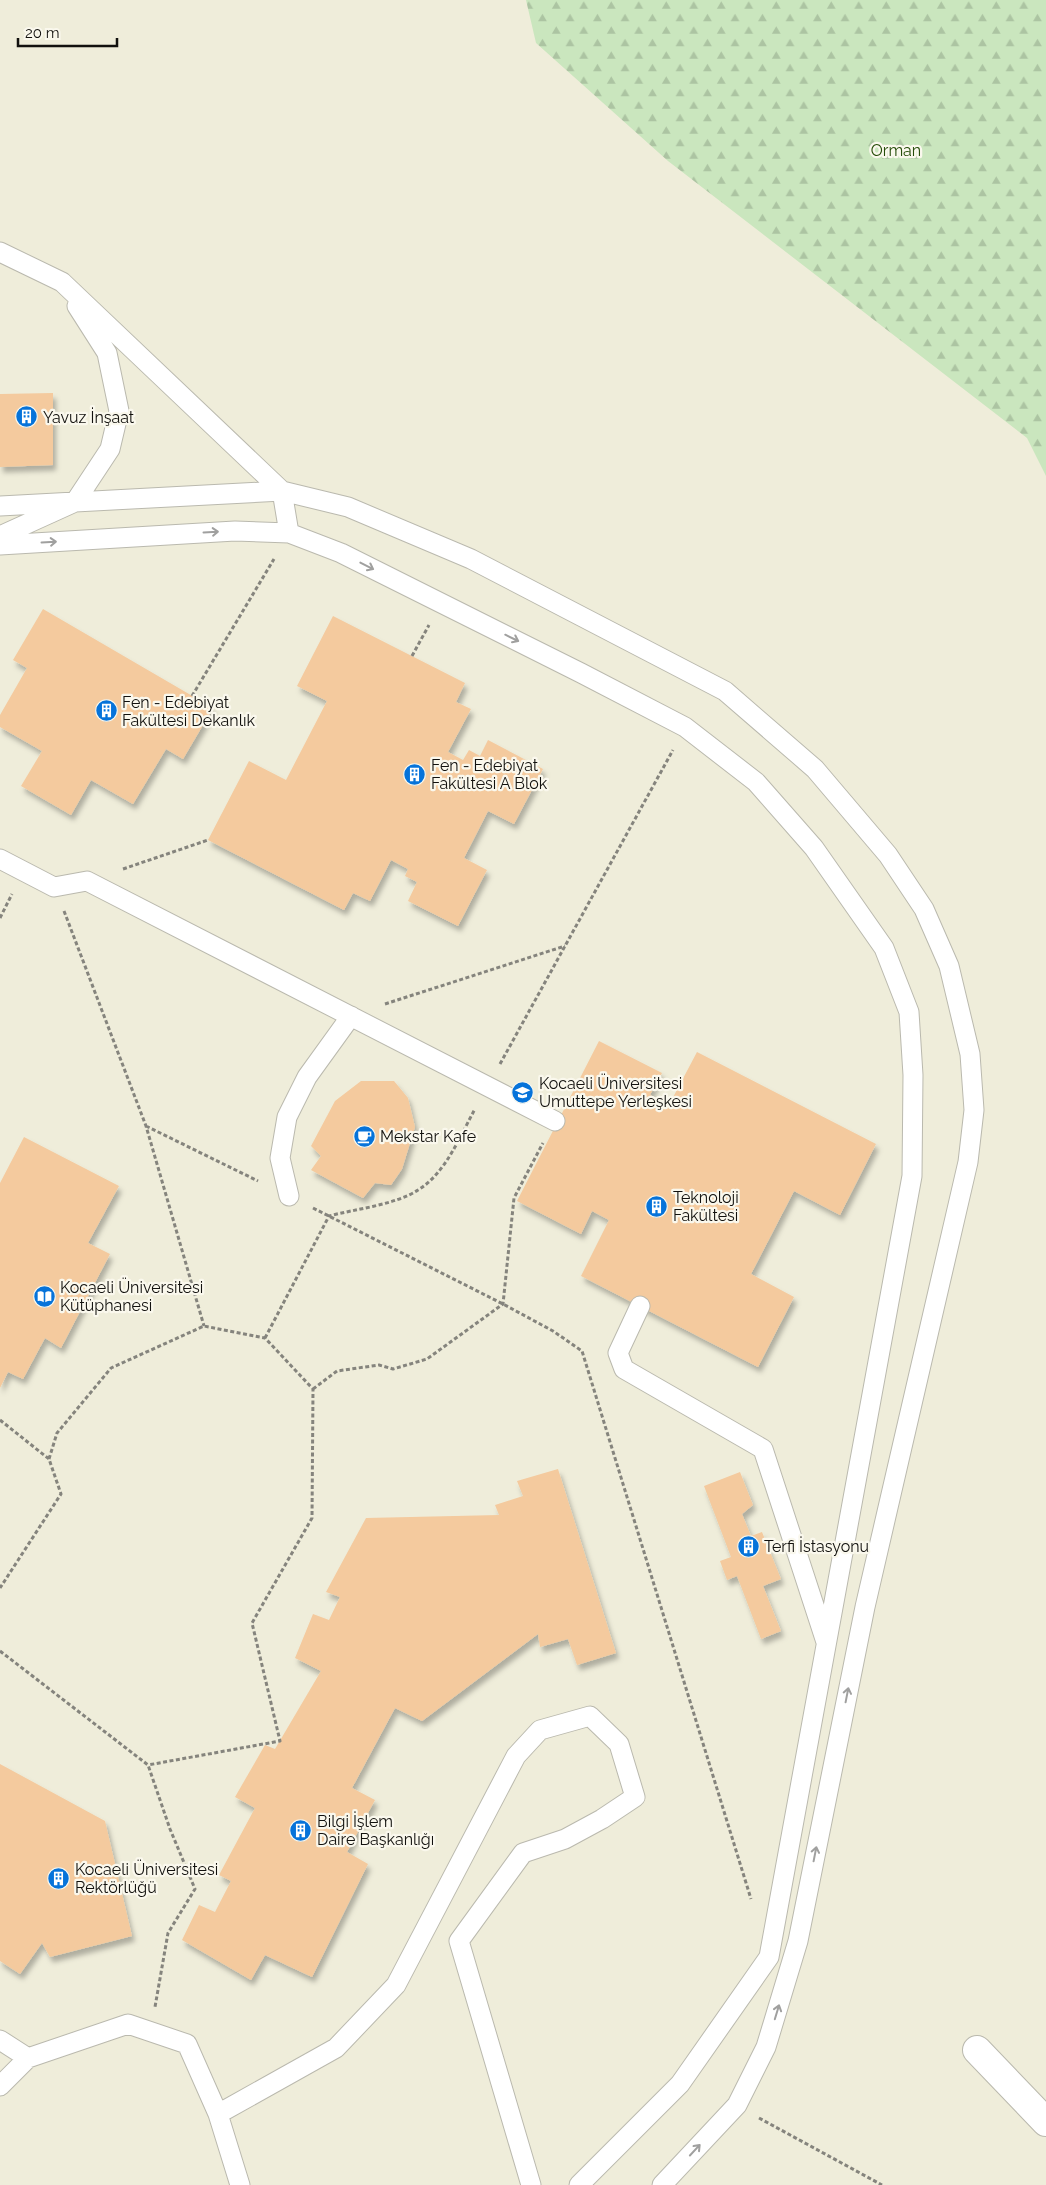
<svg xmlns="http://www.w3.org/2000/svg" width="1046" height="2185" font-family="Raleway,sans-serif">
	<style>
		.built { fill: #efedda }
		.forest { fill: url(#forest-firs) }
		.building { fill: #f4ca9e; filter: url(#shadow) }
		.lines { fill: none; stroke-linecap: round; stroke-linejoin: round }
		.service-casing { stroke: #bab9ae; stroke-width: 21 }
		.tertiary-casing { stroke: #bab9ae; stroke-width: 30 }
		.path { stroke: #85847d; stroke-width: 3; stroke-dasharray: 4 2.5; stroke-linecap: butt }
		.service { stroke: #fff; stroke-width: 19 }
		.tertiary { stroke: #fff; stroke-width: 28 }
		.oneway { stroke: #a0a09f }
		.labels { text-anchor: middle; stroke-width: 4.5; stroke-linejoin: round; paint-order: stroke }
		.park-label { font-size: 16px; fill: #244c08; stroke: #faf8ed }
		.poi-label { font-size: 16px; fill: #12110e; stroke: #faf8ed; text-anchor: start }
	</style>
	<defs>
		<pattern id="forest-firs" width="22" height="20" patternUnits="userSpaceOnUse" patternTransform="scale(1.25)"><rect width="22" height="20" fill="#cae6be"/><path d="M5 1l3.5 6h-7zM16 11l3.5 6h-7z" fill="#acc4a2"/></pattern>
		<filter id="shadow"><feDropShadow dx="3" dy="5.5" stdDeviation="2.5" flood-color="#0004"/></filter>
	</defs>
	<rect width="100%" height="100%" fill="#faf8ed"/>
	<path class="built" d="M 0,0 L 1046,0 L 1046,2185 L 0,2185 Z"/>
	<path class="forest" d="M 526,0 L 1046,0 L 1046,476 L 1027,438 L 668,161 L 536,43 Z"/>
	<path class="building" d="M 53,393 L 53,465 L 0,467 L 0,394 Z
		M 43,609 L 213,708 L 183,759 L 166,749 L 133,804 L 91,780 L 71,815 L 21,786 L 42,751 L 0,727 L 0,715 L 27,668 L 13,660 Z
		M 333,616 L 465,683 L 456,702 L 471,709 L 448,752 L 463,760 L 469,750 L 480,756 L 488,740 L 543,769 L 514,824 L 488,811 L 464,858 L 487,870 L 458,926 L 408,901 L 417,882 L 405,876 L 408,869 L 391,860 L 370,901 L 353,893 L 344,910 L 208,840 L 249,761 L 286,780 L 327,701 L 297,686 Z
		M 599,1041 L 662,1073 L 650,1095 L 669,1105 L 697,1052 L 876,1144 L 840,1215 L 794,1191 L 751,1274 L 794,1297 L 758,1367 L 581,1276 L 609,1220 L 592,1211 L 581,1234 L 517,1201 Z
		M 361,1081 L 394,1081 L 408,1098 L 415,1127 L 402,1169 L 391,1185 L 375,1183 L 363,1198 L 311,1170 L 321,1156 L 311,1146 L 335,1101 Z
		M 24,1137 L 119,1186 L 88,1243 L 110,1254 L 61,1348 L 45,1338 L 23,1379 L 8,1372 L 0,1388 L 0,1183 Z
		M 558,1469 L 616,1653 L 577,1665 L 568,1639 L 540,1647 L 538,1634 L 422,1721 L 395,1708 L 352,1788 L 375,1800 L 347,1852 L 368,1864 L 312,1977 L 265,1955 L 251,1980 L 182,1940 L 199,1905 L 215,1912 L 231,1881 L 219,1875 L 255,1808 L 235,1797 L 265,1745 L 275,1749 L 321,1671 L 295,1658 L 313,1614 L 329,1620 L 340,1597 L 326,1592 L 366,1518 L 499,1515 L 495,1505 L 523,1496 L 517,1481 Z
		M 740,1472 L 753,1505 L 742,1514 L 751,1536 L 762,1532 L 781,1579 L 763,1586 L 781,1631 L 761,1639 L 737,1576 L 727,1580 L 720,1561 L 731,1557 L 704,1486 Z
		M 0,1764 L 105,1821 L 132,1936 L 50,1957 L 42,1943 L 20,1974 L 0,1961 Z"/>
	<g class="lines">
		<defs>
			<path id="service" d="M 0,252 L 62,282 L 282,491 L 289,533
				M 0,506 L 282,491 L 348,507 L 471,559 L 725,691 L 815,769 L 888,855 L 924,909 L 949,966 L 970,1054 L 974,1110 L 968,1162 L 865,1607 L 798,1941 L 766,2047 L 737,2105 L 662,2185
				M 0,536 L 75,502 L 110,449 L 119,411 L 107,353 L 77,306
				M 0,545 L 235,531 L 289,533 L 341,553 L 581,673 L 685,727 L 756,782 L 814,848 L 884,948 L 909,1012 L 913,1075 L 912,1176 L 769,1957 L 680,2084 L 579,2185
				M 0,859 L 54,887 L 87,881 L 555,1121
				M 289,1196 L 280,1158 L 287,1117 L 307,1077 L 351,1016
				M 640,1306 L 618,1353 L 624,1369 L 763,1449 L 826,1642
				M 0,2040 L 28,2058
				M 0,2086 L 28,2058 L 128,2024 L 187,2044 L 218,2114 L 240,2185
				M 218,2114 L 336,2048 L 396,1985 L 516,1756 L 540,1730 L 590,1716 L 619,1744 L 635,1797 L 602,1819 L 565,1839 L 523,1853 L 459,1941 L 531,2185"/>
			<path id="tertiary" d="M 977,2050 L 1046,2122"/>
		</defs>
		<use href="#service" class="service-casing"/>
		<use href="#tertiary" class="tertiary-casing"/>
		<path class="path" d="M 412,656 L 429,625
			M 192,696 L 274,559
			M 123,869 L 208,840
			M 64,911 L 146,1126 L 204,1326
			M 0,918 L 12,894
			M 385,1004 L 565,946
			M 500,1064 L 673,750
			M 146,1126 L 258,1181
			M 313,1208 L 503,1304 L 553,1331 L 582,1351 L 751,1899
			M 265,1338 L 329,1216 C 355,1209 395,1205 418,1190 C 446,1173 460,1136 475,1109
			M 313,1389 L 337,1371 L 379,1365 L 393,1369 L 427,1359 L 503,1304 L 514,1198 L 543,1143
			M 0,1420 L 49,1459 L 61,1494 L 0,1588
			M 49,1459 L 57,1433 L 111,1368 L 204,1326 L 265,1338 L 313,1389 L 312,1518 L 252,1623 L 280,1741 L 148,1765
			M 0,1651 L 148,1765 L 170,1829 L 195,1889 L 168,1933 L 155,2007
			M 759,2118 L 882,2185"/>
		<use href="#service" class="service"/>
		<use href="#tertiary" class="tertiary"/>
	</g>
	<defs><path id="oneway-shaft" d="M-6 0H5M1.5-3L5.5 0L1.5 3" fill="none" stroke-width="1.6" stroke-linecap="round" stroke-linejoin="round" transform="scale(1.25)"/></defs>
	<g class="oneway">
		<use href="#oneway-shaft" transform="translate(211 532) rotate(-3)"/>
		<use href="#oneway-shaft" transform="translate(49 542) rotate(-3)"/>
		<use href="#oneway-shaft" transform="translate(367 566) rotate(27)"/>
		<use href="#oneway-shaft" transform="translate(512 638) rotate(26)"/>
		<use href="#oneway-shaft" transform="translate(847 1695) rotate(-79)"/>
		<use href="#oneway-shaft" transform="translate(815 1854) rotate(-79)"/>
		<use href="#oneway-shaft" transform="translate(777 2012) rotate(-73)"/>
		<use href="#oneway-shaft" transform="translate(695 2150) rotate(-47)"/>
	</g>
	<defs>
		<symbol id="building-disc" viewBox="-11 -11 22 22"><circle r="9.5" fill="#0673da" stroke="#faf8ed"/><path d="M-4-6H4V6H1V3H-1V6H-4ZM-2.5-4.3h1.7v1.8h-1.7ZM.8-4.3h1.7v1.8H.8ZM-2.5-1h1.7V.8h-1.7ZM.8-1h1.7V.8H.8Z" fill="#fff"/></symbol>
		<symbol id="university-disc" viewBox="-11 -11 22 22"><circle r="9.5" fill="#0673da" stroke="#faf8ed"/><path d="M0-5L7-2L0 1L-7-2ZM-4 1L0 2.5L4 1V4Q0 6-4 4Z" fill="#fff"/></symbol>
		<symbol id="cafe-disc" viewBox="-11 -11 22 22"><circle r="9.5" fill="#0673da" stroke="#faf8ed"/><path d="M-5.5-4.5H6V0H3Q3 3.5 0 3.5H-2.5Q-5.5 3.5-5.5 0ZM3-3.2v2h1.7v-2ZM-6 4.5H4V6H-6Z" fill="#fff"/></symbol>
		<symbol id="library-disc" viewBox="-11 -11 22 22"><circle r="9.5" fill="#0673da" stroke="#faf8ed"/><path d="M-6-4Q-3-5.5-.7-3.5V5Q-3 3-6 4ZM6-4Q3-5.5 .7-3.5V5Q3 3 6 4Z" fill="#fff"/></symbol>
	</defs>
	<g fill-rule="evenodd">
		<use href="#building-disc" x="14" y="404" width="25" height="25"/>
		<use href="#building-disc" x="94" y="698" width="25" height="25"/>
		<use href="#building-disc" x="402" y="762" width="25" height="25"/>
		<use href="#university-disc" x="510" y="1080" width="25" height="25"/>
		<use href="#cafe-disc" x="352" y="1124" width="25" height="25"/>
		<use href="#building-disc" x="644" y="1194" width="25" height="25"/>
		<use href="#library-disc" x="32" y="1284" width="25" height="25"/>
		<use href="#building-disc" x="736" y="1534" width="25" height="25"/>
		<use href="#building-disc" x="288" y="1818" width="25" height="25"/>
		<use href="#building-disc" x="46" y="1866" width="25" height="25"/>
	</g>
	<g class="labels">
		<g class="park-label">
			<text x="896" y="156">Orman</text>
		</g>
		<g class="poi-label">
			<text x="43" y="423">Yavuz İnşaat</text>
			<text x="122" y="708">Fen - Edebiyat<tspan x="122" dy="18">Fakültesi Dekanlık</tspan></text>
			<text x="431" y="771">Fen - Edebiyat<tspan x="431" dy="18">Fakültesi A Blok</tspan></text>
			<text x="539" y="1089">Kocaeli Üniversitesi<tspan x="539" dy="18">Umuttepe Yerleşkesi</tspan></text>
			<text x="380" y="1142">Mekstar Kafe</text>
			<text x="673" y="1203">Teknoloji<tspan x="673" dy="18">Fakültesi</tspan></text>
			<text x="60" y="1293">Kocaeli Üniversitesi<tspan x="60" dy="18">Kütüphanesi</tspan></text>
			<text x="764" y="1552">Terfi İstasyonu</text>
			<text x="317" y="1827">Bilgi İşlem<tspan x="317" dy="18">Daire Başkanlığı</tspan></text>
			<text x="75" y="1875">Kocaeli Üniversitesi<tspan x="75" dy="18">Rektörlüğü</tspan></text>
		</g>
	</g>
	<path d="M18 38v8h99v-8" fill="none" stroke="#12110e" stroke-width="2.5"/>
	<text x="25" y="38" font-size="15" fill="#12110e" stroke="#faf8ed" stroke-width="4" paint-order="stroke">20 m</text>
</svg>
